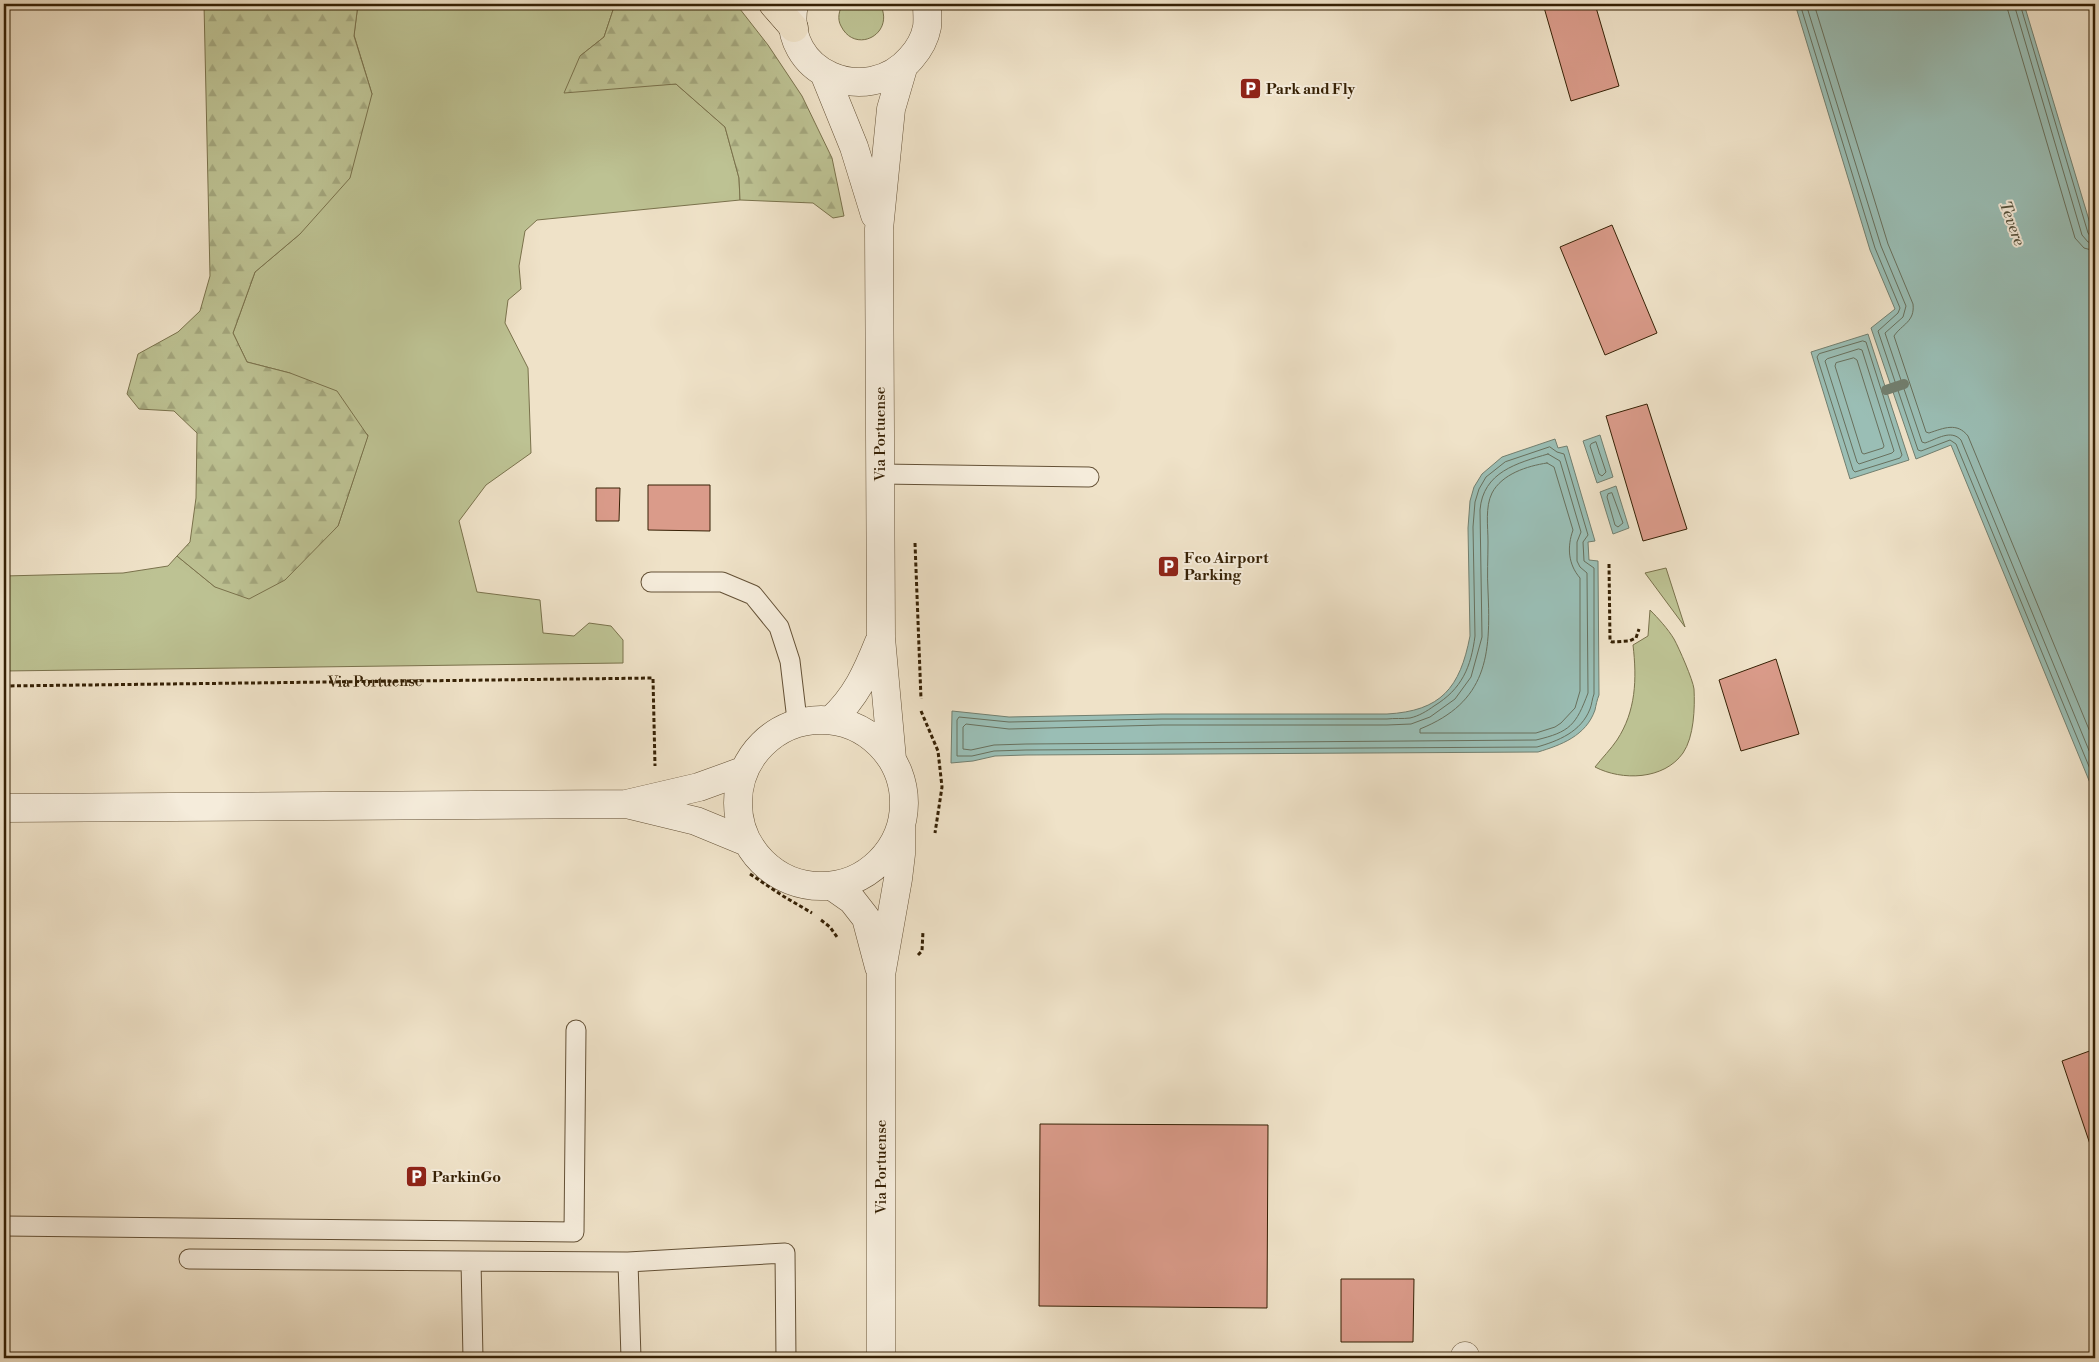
<svg xmlns="http://www.w3.org/2000/svg" width="2099" height="1362" font-family="'Libre Bodoni',serif">
	<style>
		.grass { fill: #bdc293; stroke: #7a724c }
		.forest { fill: url(#forest-firs); stroke: #7a724c }
		.water { fill: #9abeb5; stroke: #727f6f }
		.lines { fill: none; stroke-linecap: round; stroke-linejoin: round }
		.shore { stroke: #68705d; stroke-width: 1 }
		.stream { stroke: #727f6f; stroke-width: 10 }
		.building { fill: #da9b8a; stroke: #362105 }
		.service-casing { stroke: #645136; stroke-width: 21 }
		.minor-casing { stroke: #645136; stroke-width: 29 }
		.tertiary-casing { stroke: #645136; stroke-width: 29 }
		.primary-casing { stroke: #362105; stroke-width: 29 }
		.path { stroke: #362105; stroke-width: 3; stroke-dasharray: 4 2.5; stroke-linecap: butt }
		.service { stroke: #f5ecdb; stroke-width: 19 }
		.minor { stroke: #f5ecdb; stroke-width: 28 }
		.tertiary { stroke: #f5ecdb; stroke-width: 28 }
		.primary { stroke: #efe2c8; stroke-width: 28 }
		.labels { text-anchor: middle; stroke-width: 4; stroke-linejoin: round; paint-order: stroke }
		.poi-label { font-size: 15px; font-weight: bold; fill: #362105; stroke: #f5ecdb; text-anchor: start }
		.street-label { font-size: 15px; fill: #362105; stroke: #f5ecdb }
		.water-label { font-size: 16px; font-style: italic; fill: #54503a; stroke: #f5ecdb }
	</style>
	<defs>
		<pattern id="forest-firs" width="22" height="20" patternUnits="userSpaceOnUse" patternTransform="scale(1.25)"><rect width="22" height="20" fill="#bdc293"/><path d="M5 1l3.5 6h-7zM16 11l3.5 6h-7z" fill="#a3a67d"/></pattern>
	</defs>
	<rect width="100%" height="100%" fill="#efe2c8"/>
	<filter id="stains"><feTurbulence type="fractalNoise" baseFrequency=".004" numOctaves="4"/><feColorMatrix values="0 0 0 0 .2 0 0 0 0 .09 0 0 0 0 .02 0 0 0 .5 -.17"/></filter>
	<radialGradient id="worn" r=".72"><stop offset=".6" stop-color="#630" stop-opacity="0"/><stop offset="1" stop-color="#630" stop-opacity=".3"/></radialGradient>
	<path class="grass" d="M 358,4 L 615,4 L 604,37 L 580,56 L 634,86 L 676,84 L 725,127 L 739,178 L 740,200 L 537,220 L 525,231 L 519,266 L 521,289 L 508,300 L 505,323 L 528,368 L 531,453 L 486,485 L 459,521 L 477,592 L 540,600 L 543,633 L 574,636 L 589,623 L 611,626 L 623,640 L 623,663 L 4,671 L 4,576 L 123,573 L 168,566 L 177,556 L 215,587 L 338,526 L 368,435 L 290,373 L 247,362 L 233,333 L 255,272 L 300,234 L 372,94 L 354,35 Z
		M 843,4 L 880,4 C 896,34 855,55 841,26 C 837,19 839,10 843,4 Z
		M 1666,568 L 1685,627 L 1645,573 Z
		M 1650,610 C 1658,618 1668,629 1674,639 C 1679,648 1693,680 1694,689 C 1695,708 1694,737 1683,753 C 1664,780 1622,781 1595,767 C 1602,758 1611,749 1617,740 C 1636,711 1637,679 1633,645 L 1648,636 Z"/>
	<path class="forest" d="M 204,4 L 358,4 L 354,36 L 372,94 L 350,178 L 300,234 L 255,272 L 233,333 L 247,362 L 290,373 L 337,391 L 368,436 L 338,526 L 285,580 L 249,599 L 215,587 L 177,556 L 190,542 L 196,498 L 197,433 L 174,411 L 139,409 L 127,394 L 138,354 L 178,332 L 200,311 L 210,276 Z
		M 615,4 L 736,4 L 768,45 L 802,96 L 832,158 L 844,216 L 833,218 L 813,203 L 740,200 L 739,178 L 725,127 L 676,84 L 564,93 L 580,56 L 604,37 Z"/>
	<path class="water" d="M 1795,4 L 2024,4 L 2095,240 L 2095,795 L 1951,445 L 1916,459 L 1871,328 L 1895,309 L 1870,250 Z
		M 1868,334 L 1909,460 L 1850,479 L 1811,352 Z
		M 1600,435 L 1613,477 L 1597,483 L 1583,441 Z
		M 1555,439 L 1558,448 L 1567,446 L 1595,541 L 1588,542 L 1589,560 L 1598,561 L 1599,695 C 1597,700 1596,705 1595,710 C 1586,736 1561,745 1538,752 L 1026,755 L 995,756 L 973,761 L 951,763 L 952,711 L 1009,717 L 1162,714 L 1387,714 C 1441,711 1460,688 1470,636 L 1468,528 L 1470,501 L 1474,487 L 1482,474 L 1502,457 Z
		M 1616,486 L 1629,528 L 1613,534 L 1600,492 Z"/>
	<g class="lines">
		<path class="shore" d="M 1800,4 L 1875,248 L 1900,308 L 1898,313 L 1878,331 L 1918,450 L 1921,451 L 1950,440 L 1956,444 L 2095,781
			M 1806,4 L 1881,246 L 1906,306 L 1903,317 L 1885,333 L 1922,442 L 1925,443 C 1937,439 1951,429 1961,440 L 2095,765
			M 1814,4 L 1888,244 L 1913,304 C 1915,322 1902,324 1894,336 L 1926,432 L 1929,433 C 1944,428 1957,422 1968,436 L 2095,744
			M 2006,4 L 2075,238 L 2084,248 L 2095,251
			M 2014,4 L 2082,235 L 2088,242 L 2095,244
			M 2020,4 L 2088,233 L 2091,237 L 2095,237
			M 1863,341 L 1866,342 L 1902,455 L 1900,458 L 1855,472 L 1853,470 L 1817,357 L 1819,354 Z
			M 1859,349 L 1862,350 L 1894,451 L 1892,453 L 1859,464 L 1857,462 L 1825,361 L 1827,359 Z
			M 1854,358 L 1857,360 L 1884,446 L 1883,448 L 1864,454 L 1862,453 L 1835,366 L 1836,363 Z
			M 1596,442 L 1606,472 L 1602,476 L 1599,474 L 1590,446 L 1591,444 Z
			M 1550,447 L 1557,452 L 1564,454 L 1588,535 L 1583,542 L 1584,561 L 1594,568 L 1594,694 C 1592,699 1592,704 1590,709 C 1581,732 1558,741 1537,747 L 1026,750 L 994,751 L 972,756 L 957,756 L 957,720 L 959,717 L 1009,722 L 1162,719 L 1387,719 C 1394,718 1403,719 1410,718 C 1419,716 1427,711 1434,706 C 1462,689 1471,667 1475,636 L 1473,527 L 1475,502 L 1479,489 L 1486,477 L 1505,462 Z
			M 1548,454 L 1560,461 L 1581,532 L 1577,542 L 1577,561 L 1580,567 L 1587,573 L 1588,693 C 1576,725 1570,732 1536,740 L 1026,744 L 994,745 L 971,750 L 963,749 L 963,727 L 966,724 L 1009,729 L 1162,725 L 1387,725 L 1411,724 L 1430,717 L 1455,699 L 1471,677 L 1482,637 L 1480,510 C 1483,472 1517,463 1548,454 Z
			M 1547,463 L 1554,467 L 1573,530 C 1567,547 1568,564 1580,578 L 1580,691 L 1575,708 L 1561,723 L 1555,727 L 1536,733 L 1420,733 L 1420,729 C 1487,702 1491,656 1488,591 C 1487,575 1488,558 1488,542 C 1488,526 1485,507 1492,493 C 1502,474 1527,466 1547,463 Z
			M 1612,493 L 1623,523 L 1618,527 L 1615,525 L 1607,497 L 1608,494 Z"/>
		<path class="stream" d="M 1886,390 L 1904,384"/>
	</g>
	<path class="building" d="M 1543,4 L 1595,4 L 1619,86 L 1571,101 Z
		M 1612,225 L 1657,333 L 1605,355 L 1560,247 Z
		M 1647,404 L 1687,529 L 1643,541 L 1606,416 Z
		M 648,485 L 710,485 L 710,531 L 648,530 Z
		M 596,488 L 620,488 L 619,521 L 596,521 Z
		M 1776,659 L 1799,734 L 1741,751 L 1719,680 Z
		M 2095,1049 L 2095,1159 L 2062,1061 Z
		M 1040,1124 L 1268,1125 L 1267,1308 L 1039,1306 Z
		M 1341,1279 L 1414,1279 L 1413,1342 L 1341,1342 Z"/>
	<g class="lines">
		<defs>
			<path id="service" d="M 881,474 L 1089,477
				M 651,582 L 722,582 L 753,595 L 779,627 L 790,661 L 797,720
				M 4,1226 L 574,1232 L 576,1030
				M 189,1259 L 628,1262 L 631,1358
				M 471,1261 L 473,1358
				M 628,1262 L 785,1253 L 786,1358"/>
			<path id="minor" d="M 1465,1358 L 1465,1356"/>
			<path id="tertiary" d="M 794,4 C 780,73 867,109 911,58 C 919,49 925,38 927,27 C 928,20 927,11 927,4
				M 824,73 L 854,147 L 875,215
				M738 803a83 83 0 1 1 166 0a83 83 0 1 1-166 0Z
				M 831,720 C 856,697 867,672 879,642
				M 892,759 L 881,638 L 879,229 L 891,109 L 903,68
				M 630,805 L 696,821 L 747,842
				M 4,808 L 626,804 L 699,787 L 743,771
				M 832,886 L 852,900 L 866,918 L 879,967
				M 881,1358 L 881,975 L 898,879 L 901,854 L 901,826"/>
			<path id="primary" d="M 773,4 L 794,28"/>
		</defs>
		<use href="#service" class="service-casing"/>
		<use href="#minor" class="minor-casing"/>
		<use href="#tertiary" class="tertiary-casing"/>
		<use href="#primary" class="primary-casing"/>
		<g class="path">
			<path d="M 915,543 L 921,699"/>
			<path d="M 1609,564 L 1610,641 L 1612,642 L 1629,641 L 1636,638 L 1639,629"/>
			<path id="s1" d="M 4,686 L 653,678 L 655,766"/>
			<path d="M 921,711 L 938,751 L 942,787 L 935,833"/>
			<path d="M 750,874 L 783,896 L 812,913"/>
			<path d="M 821,920 L 830,927 L 837,937"/>
			<path d="M 918,955 L 922,951 L 923,931"/>
		</g>
		<use href="#service" class="service"/>
		<use href="#minor" class="minor"/>
		<use href="#tertiary" class="tertiary"/>
		<use href="#primary" class="primary"/>
	</g>
	<defs>
		<symbol id="parking-square" viewBox="-11 -11 22 22"><rect x="-9" y="-9" width="18" height="18" rx="4" fill="#8f2418" stroke="#f5ecdb"/><path d="M-3.5-5.5H1a3.5 3.5 0 0 1 0 7H-1V5.5H-3.5ZM-1-3.4V-.6H.8a1.4 1.4 0 0 0 0-2.8Z" fill="#fff"/></symbol>
	</defs>
	<g fill-rule="evenodd">
		<use href="#parking-square" x="1238" y="76" width="25" height="25"/>
		<use href="#parking-square" x="1156" y="554" width="25" height="25"/>
		<use href="#parking-square" x="404" y="1164" width="25" height="25"/>
	</g>
	<g class="labels">
		<g class="poi-label">
			<text x="1266" y="94">Park and Fly</text>
			<text x="1184" y="563">Fco Airport<tspan x="1184" dy="17">Parking</tspan></text>
			<text x="432" y="1182">ParkinGo</text>
		</g>
		<g class="street-label">
			<text transform="translate(880 434) rotate(-90)" y="5">Via Portuense</text>
			<text dy="5" stroke="none"><textPath href="#s1" startOffset="371">Via Portuense</textPath></text>
			<text transform="translate(881 1167) rotate(-90)" y="5">Via Portuense</text>
		</g>
		<g class="water-label">
			<text transform="translate(2013 223) rotate(70)" y="6">Tevere</text>
		</g>
	</g>
	<rect width="2099" height="1362" fill="none" stroke="#efe2c8" stroke-width="20"/>
	<rect x="5" y="5" width="2089" height="1352" fill="none" stroke="#362105" stroke-width="2.5"/>
	<rect x="10" y="10" width="2079" height="1342" fill="none" stroke="#362105"/>
	<rect width="100%" height="100%" filter="url(#stains)"/>
	<rect width="100%" height="100%" fill="url(#worn)"/>
</svg>
